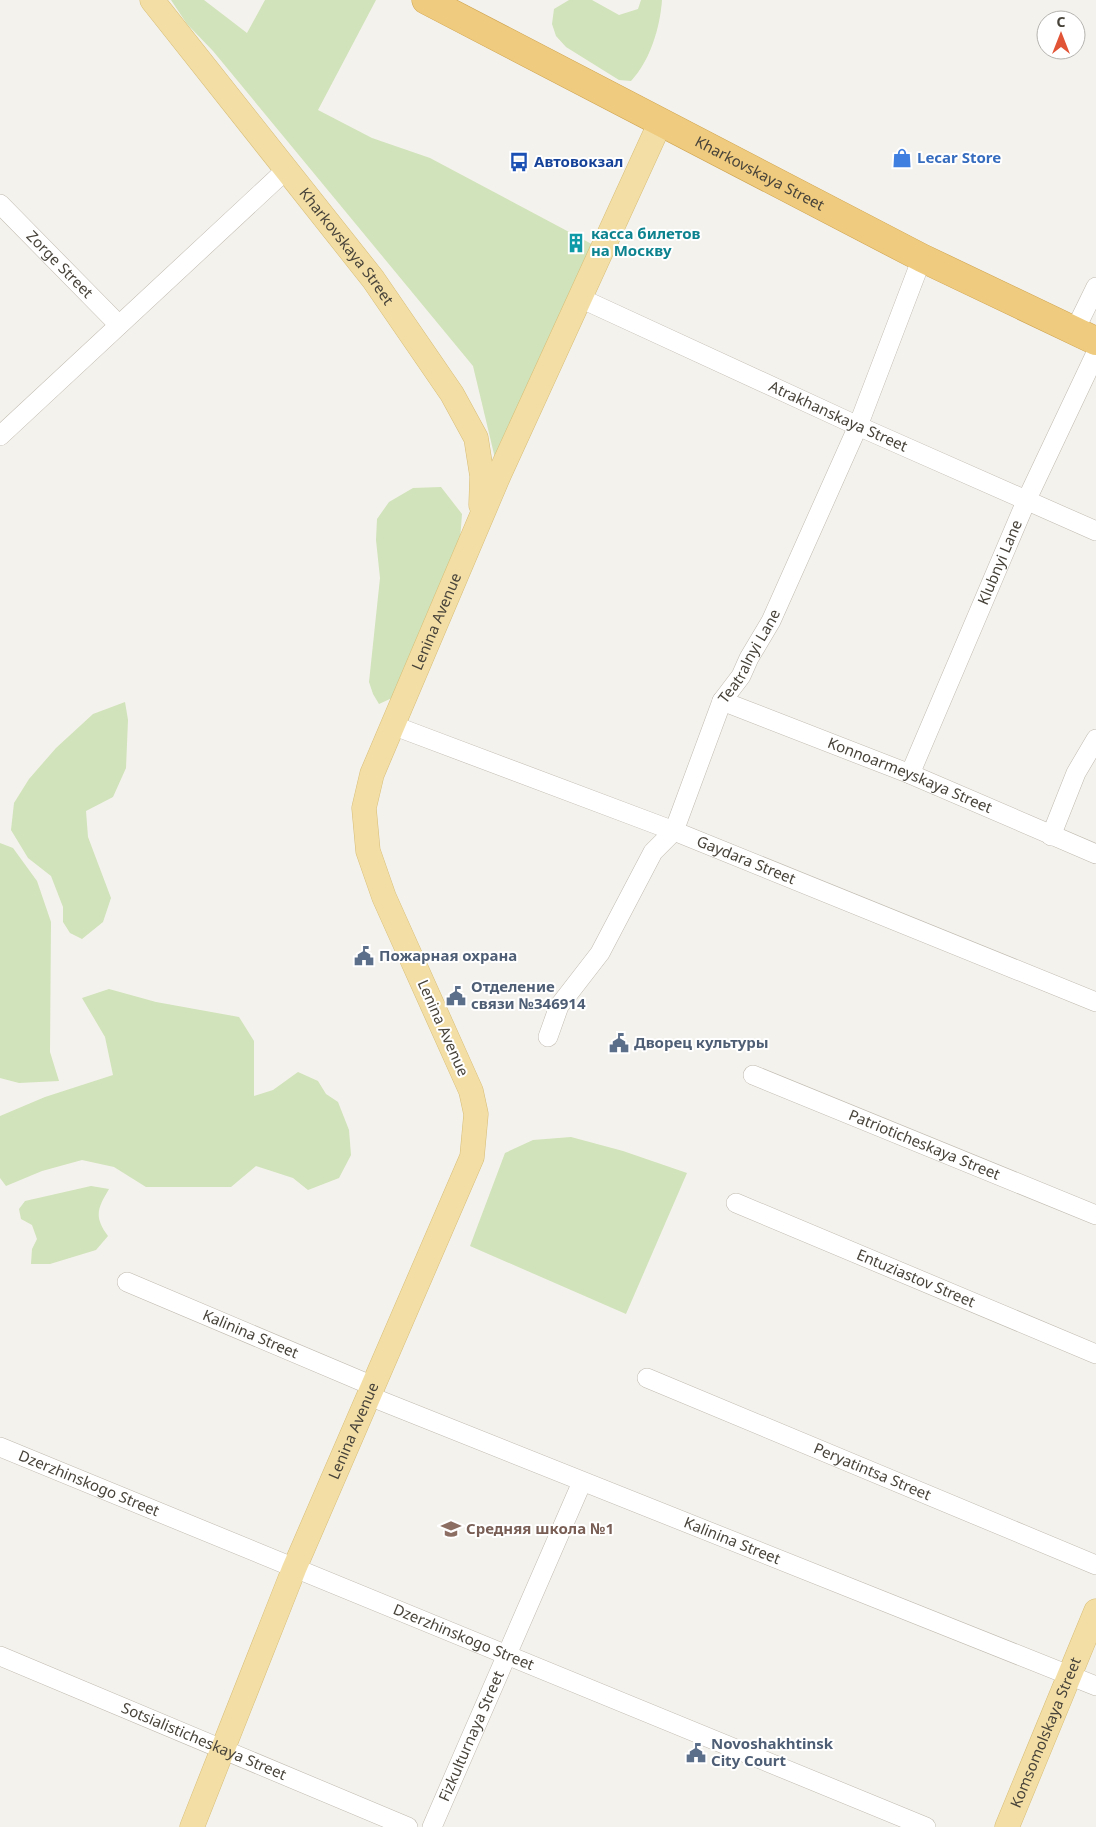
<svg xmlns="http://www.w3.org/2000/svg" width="1096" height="1827" font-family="'Noto Sans',sans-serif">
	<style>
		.green { fill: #d0e3ba }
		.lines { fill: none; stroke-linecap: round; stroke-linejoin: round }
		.minor-casing { stroke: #bfbab0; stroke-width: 20 }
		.major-casing { stroke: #d7bd77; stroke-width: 25 }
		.highway-casing { stroke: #cda14e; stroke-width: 29 }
		.minor { stroke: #fff; stroke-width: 19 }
		.major { stroke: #f3dfa6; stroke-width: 24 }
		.highway { stroke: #eecb7e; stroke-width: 28 }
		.labels { text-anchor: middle; stroke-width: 4; stroke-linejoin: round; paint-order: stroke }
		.shop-label { font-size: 15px; font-weight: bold; fill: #366cbe; stroke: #fff; text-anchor: start }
		.transit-label { font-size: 15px; font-weight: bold; fill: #164399; stroke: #fff; text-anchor: start }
		.street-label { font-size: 15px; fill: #48433a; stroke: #fff }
		.culture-label { font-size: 15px; font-weight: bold; fill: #0d838f; stroke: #fff; text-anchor: start }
		.service-label { font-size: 15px; font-weight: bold; fill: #4e5e75; stroke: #fff; text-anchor: start }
		.education-label { font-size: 15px; font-weight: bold; fill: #785e54; stroke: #fff; text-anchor: start }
	</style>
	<rect width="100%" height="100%" fill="#f4f2ec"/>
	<path class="green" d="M 171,0 L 204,0 L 247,33 L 265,0 L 376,0 L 318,110 L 372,138 L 430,158 L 601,249 L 499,475 L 473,366 L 213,51 L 187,24 Z
		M 569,0 L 592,0 L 619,15 L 638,9 L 641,0 L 662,0 C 660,28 650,61 631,81 L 619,80 L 566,47 L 556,36 L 552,24 L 554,9 Z
		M 441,487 L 462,514 L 460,540 L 392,698 L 379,704 L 373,694 L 369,682 L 380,578 L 376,540 L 377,519 L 389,502 L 413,488 Z
		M 125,702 L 128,720 L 126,768 L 113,797 L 86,811 L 88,837 L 111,898 L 103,922 L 82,939 L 70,933 L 63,922 L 63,907 L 51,876 L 28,858 L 11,830 L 14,803 L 29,779 L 56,748 L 93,714 Z
		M 0,843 L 13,848 L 37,881 L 51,922 L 50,1052 L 59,1081 L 19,1083 L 0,1078 Z
		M 109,989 L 156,1002 L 239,1017 L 254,1041 L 254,1096 L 273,1090 L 298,1072 L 318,1081 L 326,1094 L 338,1102 L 349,1130 L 351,1155 L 339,1178 L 308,1190 L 293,1178 L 256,1166 L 231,1187 L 146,1187 L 114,1167 L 82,1160 L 42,1171 L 6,1186 L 0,1178 L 0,1116 L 45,1097 L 113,1075 L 105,1037 L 82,998 Z
		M 571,1137 L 623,1151 L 687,1173 L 626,1314 L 470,1246 L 505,1153 L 533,1140 Z
		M 91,1186 L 109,1189 C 97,1209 94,1217 108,1236 L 96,1250 L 50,1264 L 31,1264 L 32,1249 L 37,1239 L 32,1225 L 21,1219 L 19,1209 L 25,1201 Z"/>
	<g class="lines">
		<defs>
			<g id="minor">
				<path id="s1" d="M 0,204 L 119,325"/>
				<path id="s2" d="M 580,298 L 858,426 L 1096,531"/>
				<path d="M 1075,330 L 1096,287"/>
				<path d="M 0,436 L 287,169"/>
				<path id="s3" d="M 722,701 L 910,774 L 1096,854"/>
				<path id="s4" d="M 392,725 L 674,831 L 1096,1002"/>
				<path id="s5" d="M 910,774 L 1027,499 L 1096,353"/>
				<path d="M 1051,836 L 1076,773 L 1096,739"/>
				<path id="s6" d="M 548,1037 L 559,1006 L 600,953 L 653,852 L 674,831 L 722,701 L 741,676 L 749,658 L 771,621 L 858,426 L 922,258"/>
				<path id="s7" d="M 753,1075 L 1096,1215"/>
				<path id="s8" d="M 736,1203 L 1096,1354"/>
				<path id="s9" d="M 127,1282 L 373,1386"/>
				<path id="s10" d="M 647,1378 L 1096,1565"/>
				<path id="s11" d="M 369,1396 L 1096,1686"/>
				<path id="s12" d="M 0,1447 L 926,1827"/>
				<path id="s13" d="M 0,1656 L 408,1827"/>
				<path id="s14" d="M 432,1827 L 582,1482"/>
			</g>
			<g id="major">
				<path id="s15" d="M 152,0 L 373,279 L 452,394 L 476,438 L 482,476 L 481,505"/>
				<path id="s16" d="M 192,1827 L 294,1569 L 472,1157 L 476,1114 L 471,1091 L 384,897 L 368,851 L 364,808 L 372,774 L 499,475 L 660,123"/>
				<path id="s17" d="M 1007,1827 L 1096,1611"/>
			</g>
			<g id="highway">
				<path id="s18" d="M 426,0 L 922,258 L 1096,341"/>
			</g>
		</defs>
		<use href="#minor" class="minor-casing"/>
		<use href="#major" class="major-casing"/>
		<use href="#highway" class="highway-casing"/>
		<use href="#minor" class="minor"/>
		<use href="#major" class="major"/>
		<use href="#highway" class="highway"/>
	</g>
	<defs>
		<symbol id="shop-bare" viewBox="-9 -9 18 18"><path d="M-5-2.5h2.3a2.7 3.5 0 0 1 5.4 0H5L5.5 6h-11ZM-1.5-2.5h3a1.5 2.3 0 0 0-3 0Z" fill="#3f7fe0" stroke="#fff" stroke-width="2.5" paint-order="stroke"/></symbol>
		<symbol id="bus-bare" viewBox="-9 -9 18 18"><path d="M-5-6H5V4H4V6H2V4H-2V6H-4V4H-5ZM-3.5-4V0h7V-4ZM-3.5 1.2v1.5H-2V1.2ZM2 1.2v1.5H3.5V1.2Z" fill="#1a4fb4" stroke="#fff" stroke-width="2.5" paint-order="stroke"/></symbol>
		<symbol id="building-bare" viewBox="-9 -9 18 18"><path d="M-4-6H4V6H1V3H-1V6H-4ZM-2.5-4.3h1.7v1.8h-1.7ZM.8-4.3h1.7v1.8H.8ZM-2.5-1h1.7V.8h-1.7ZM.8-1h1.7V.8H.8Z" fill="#0f9aa8" stroke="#fff" stroke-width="2.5" paint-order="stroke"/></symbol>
		<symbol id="civic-bare" viewBox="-9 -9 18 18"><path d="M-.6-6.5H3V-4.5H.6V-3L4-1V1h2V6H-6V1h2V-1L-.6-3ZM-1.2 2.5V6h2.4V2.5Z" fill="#5c6f8a" stroke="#fff" stroke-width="2.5" paint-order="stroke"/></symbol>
		<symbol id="school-bare" viewBox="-9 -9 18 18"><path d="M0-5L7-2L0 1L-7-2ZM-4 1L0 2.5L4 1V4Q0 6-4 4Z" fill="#8d6e63" stroke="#fff" stroke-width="2.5" paint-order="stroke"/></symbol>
	</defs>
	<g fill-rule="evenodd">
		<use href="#shop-bare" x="888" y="144" width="28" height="28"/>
		<use href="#bus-bare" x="505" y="148" width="28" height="28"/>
		<use href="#building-bare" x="562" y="229" width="28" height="28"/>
		<use href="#civic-bare" x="350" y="942" width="28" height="28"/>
		<use href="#civic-bare" x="442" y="982" width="28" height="28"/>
		<use href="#civic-bare" x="605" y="1029" width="28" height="28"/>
		<use href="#school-bare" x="437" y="1515" width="28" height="28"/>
		<use href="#civic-bare" x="682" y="1739" width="28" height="28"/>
	</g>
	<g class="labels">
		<g class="shop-label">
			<text x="917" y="163">Lecar Store</text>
		</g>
		<g class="transit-label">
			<text x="534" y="167">Автовокзал</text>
		</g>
		<g class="street-label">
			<text dy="5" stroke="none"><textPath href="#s18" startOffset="376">Kharkovskaya Street</textPath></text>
			<text dy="5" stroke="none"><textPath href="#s15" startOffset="314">Kharkovskaya Street</textPath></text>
			<text dy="5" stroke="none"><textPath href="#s1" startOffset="85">Zorge Street</textPath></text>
			<text dy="5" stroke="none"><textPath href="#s2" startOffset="284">Atrakhanskaya Street</textPath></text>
			<text dy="5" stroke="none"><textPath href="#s5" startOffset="230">Klubnyi Lane</textPath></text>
			<text dy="5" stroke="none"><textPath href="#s16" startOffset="1298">Lenina Avenue</textPath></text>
			<text dy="5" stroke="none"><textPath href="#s6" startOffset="435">Teatralnyi Lane</textPath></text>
			<text dy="5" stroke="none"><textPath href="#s3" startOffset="202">Konnoarmeyskaya Street</textPath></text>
			<text dy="5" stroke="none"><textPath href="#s4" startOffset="379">Gaydara Street</textPath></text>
			<text transform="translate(443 1028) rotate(66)" y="5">Lenina Avenue</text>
			<text dy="5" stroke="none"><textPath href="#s7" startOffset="185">Patrioticheskaya Street</textPath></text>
			<text dy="5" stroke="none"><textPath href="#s8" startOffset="195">Entuziastov Street</textPath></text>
			<text dy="5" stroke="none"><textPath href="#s9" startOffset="134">Kalinina Street</textPath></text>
			<text dy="5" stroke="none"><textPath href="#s16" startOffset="428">Lenina Avenue</textPath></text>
			<text dy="5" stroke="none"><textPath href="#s10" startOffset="244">Peryatintsa Street</textPath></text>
			<text dy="5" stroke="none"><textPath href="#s12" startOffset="96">Dzerzhinskogo Street</textPath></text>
			<text dy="5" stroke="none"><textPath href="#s11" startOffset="391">Kalinina Street</textPath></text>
			<text dy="5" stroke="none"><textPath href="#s12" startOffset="501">Dzerzhinskogo Street</textPath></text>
			<text dy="5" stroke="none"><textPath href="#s17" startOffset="102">Komsomolskaya Street</textPath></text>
			<text dy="5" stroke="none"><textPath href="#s14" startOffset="99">Fizkulturnaya Street</textPath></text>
			<text dy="5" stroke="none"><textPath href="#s13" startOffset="221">Sotsialisticheskaya Street</textPath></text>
		</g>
		<g class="culture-label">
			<text x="591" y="239">касса билетов<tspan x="591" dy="17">на Москву</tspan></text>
		</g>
		<g class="service-label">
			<text x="379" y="961">Пожарная охрана</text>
			<text x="471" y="992">Отделение<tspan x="471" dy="17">связи №346914</tspan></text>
			<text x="634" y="1048">Дворец культуры</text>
			<text x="711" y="1749">Novoshakhtinsk<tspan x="711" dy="17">City Court</tspan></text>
		</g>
		<g class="education-label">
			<text x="466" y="1534">Средняя школа №1</text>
		</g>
	</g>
	<g transform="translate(1061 35)"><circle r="24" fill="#ffffff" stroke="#b6b4b0"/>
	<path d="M0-4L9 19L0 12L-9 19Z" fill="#e25436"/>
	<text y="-8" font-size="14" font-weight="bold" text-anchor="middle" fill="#48433a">С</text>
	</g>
</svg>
